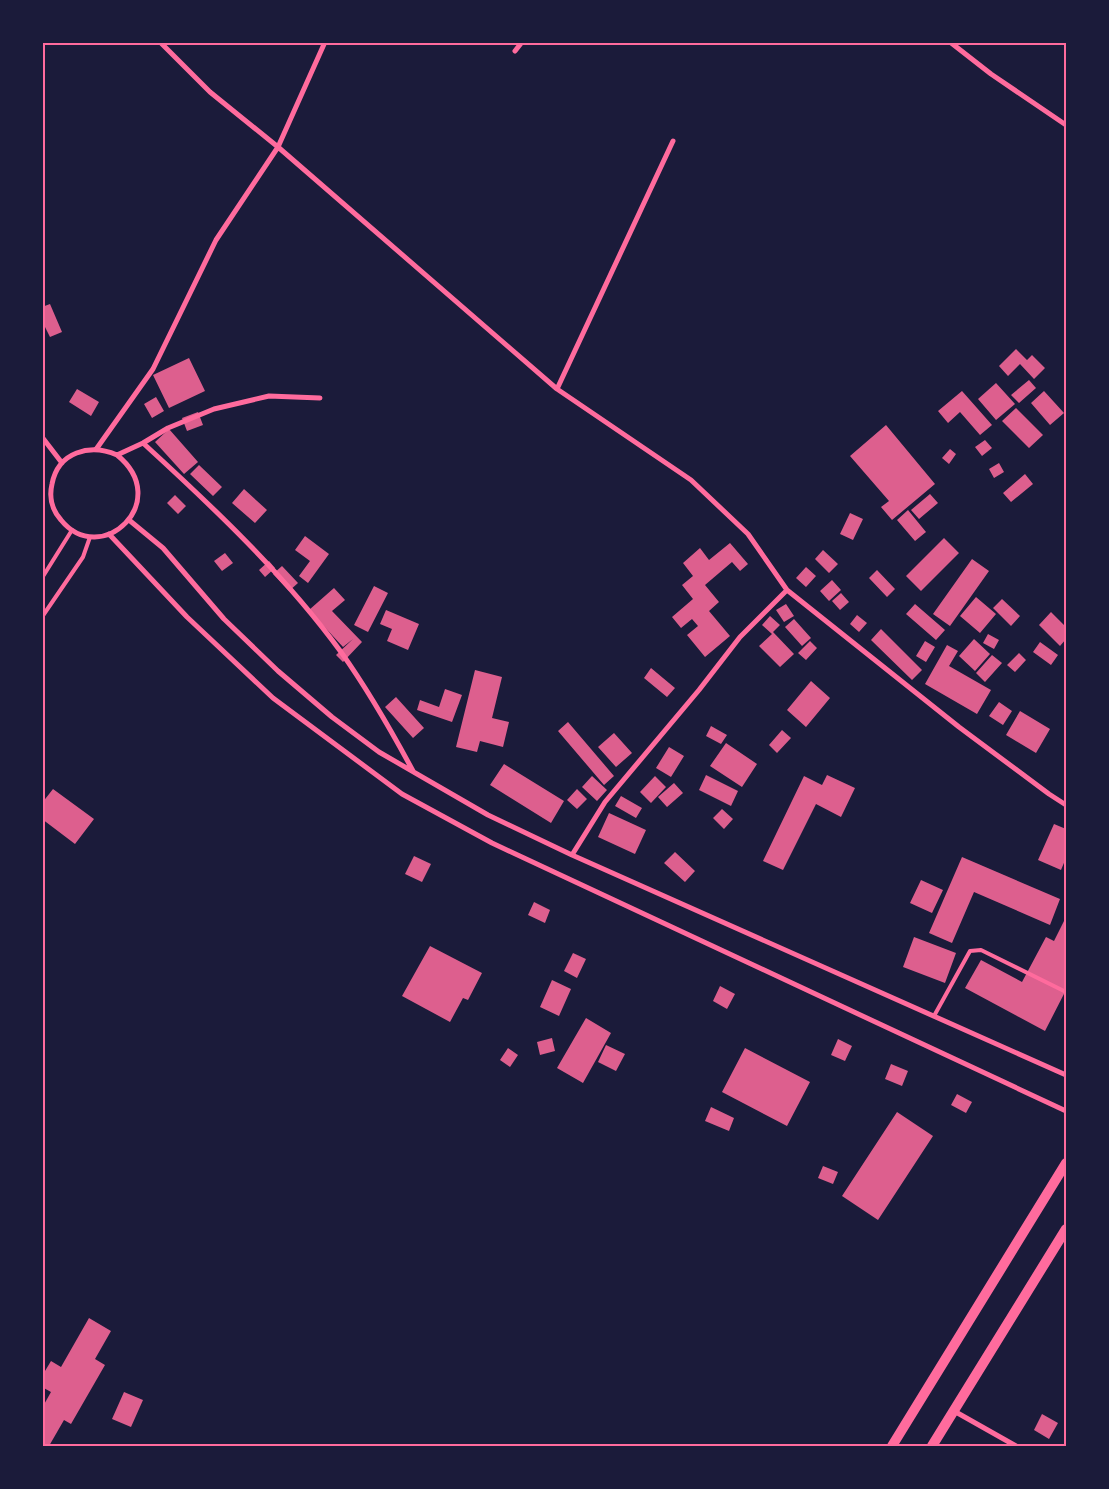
<svg xmlns="http://www.w3.org/2000/svg" width="1109" height="1489" font-family="Lato,sans-serif">
	<style>
		.building { fill: #dd5f8e }
		.lines { fill: none; stroke-linecap: round; stroke-linejoin: round }
		.service { stroke: #ff6b9d; stroke-width: 4 }
		.minor { stroke: #ff6b9d; stroke-width: 5 }
		.secondary { stroke: #ff6b9d; stroke-width: 10 }
		.neatline { fill: none; stroke: #ff6b9d; stroke-width: 2 }
	</style>
	<rect width="100%" height="100%" fill="#1b1b3a"/>
	<path class="building" d="M 50,304 L 62,332 L 50,337 L 42,321 L 42,307 Z
		M 1016,349 L 1027,360 L 1032,355 L 1045,368 L 1034,379 L 1020,364 L 1008,376 L 999,366 Z
		M 189,358 L 205,391 L 169,408 L 153,375 Z
		M 1029,380 L 1036,388 L 1019,403 L 1011,395 Z
		M 996,383 L 1015,404 L 996,420 L 978,399 Z
		M 77,389 L 99,402 L 91,416 L 69,402 Z
		M 962,391 L 992,425 L 980,435 L 960,412 L 948,423 L 938,411 Z
		M 1044,391 L 1064,413 L 1050,425 L 1031,403 Z
		M 156,397 L 164,411 L 152,418 L 144,404 Z
		M 1016,408 L 1043,435 L 1029,448 L 1002,421 Z
		M 198,412 L 203,425 L 187,431 L 182,418 Z
		M 886,425 L 935,484 L 892,520 L 881,507 L 889,501 L 850,456 Z
		M 169,429 L 198,462 L 184,474 L 155,442 Z
		M 985,440 L 992,448 L 982,456 L 975,447 Z
		M 950,449 L 956,454 L 949,464 L 942,458 Z
		M 999,463 L 1004,472 L 994,478 L 989,469 Z
		M 199,465 L 222,487 L 213,496 L 190,474 Z
		M 1025,474 L 1033,484 L 1011,502 L 1003,493 Z
		M 244,489 L 267,510 L 255,523 L 232,503 Z
		M 930,494 L 938,503 L 919,519 L 911,510 Z
		M 175,495 L 186,506 L 178,514 L 167,503 Z
		M 908,510 L 926,532 L 915,541 L 897,520 Z
		M 850,513 L 863,519 L 853,540 L 840,534 Z
		M 305,536 L 329,554 L 308,583 L 299,576 L 310,561 L 295,550 Z
		M 944,538 L 959,553 L 921,591 L 906,576 Z
		M 730,543 L 748,564 L 740,571 L 732,562 L 705,585 L 719,602 L 709,611 L 730,636 L 705,657 L 687,635 L 698,626 L 692,619 L 681,628 L 672,617 L 693,599 L 682,585 L 693,576 L 683,563 L 700,548 L 709,560 Z
		M 823,550 L 838,564 L 829,573 L 815,559 Z
		M 225,553 L 233,563 L 222,571 L 214,561 Z
		M 972,559 L 989,571 L 950,626 L 933,614 Z
		M 269,561 L 275,568 L 265,577 L 259,570 Z
		M 282,566 L 298,583 L 289,591 L 273,574 Z
		M 806,567 L 816,576 L 806,587 L 796,578 Z
		M 877,570 L 895,589 L 887,597 L 869,578 Z
		M 832,580 L 841,590 L 829,601 L 820,591 Z
		M 374,586 L 388,593 L 368,632 L 354,625 Z
		M 334,588 L 345,600 L 332,611 L 362,642 L 343,662 L 336,655 L 353,639 L 343,647 L 309,610 Z
		M 841,593 L 849,602 L 840,610 L 832,601 Z
		M 976,597 L 996,614 L 980,633 L 960,616 Z
		M 1002,599 L 1020,616 L 1011,626 L 993,608 Z
		M 786,604 L 794,616 L 784,622 L 776,610 Z
		M 915,604 L 945,630 L 936,640 L 906,614 Z
		M 386,610 L 419,624 L 408,650 L 387,641 L 392,629 L 380,624 Z
		M 1051,612 L 1066,627 L 1066,639 L 1060,646 L 1039,625 Z
		M 857,615 L 867,623 L 859,632 L 850,624 Z
		M 770,616 L 780,625 L 773,632 L 794,654 L 780,667 L 759,646 L 772,634 L 762,625 Z
		M 794,619 L 811,638 L 802,646 L 785,627 Z
		M 881,629 L 922,670 L 912,680 L 871,640 Z
		M 988,634 L 999,640 L 994,649 L 983,643 Z
		M 974,639 L 990,654 L 975,671 L 959,656 Z
		M 810,641 L 817,648 L 806,660 L 798,653 Z
		M 925,641 L 935,647 L 926,662 L 916,656 Z
		M 1040,642 L 1058,655 L 1051,665 L 1033,652 Z
		M 947,645 L 958,651 L 949,666 L 991,690 L 977,714 L 925,684 Z
		M 1019,653 L 1026,660 L 1015,672 L 1007,665 Z
		M 992,655 L 1002,663 L 985,682 L 976,673 Z
		M 651,668 L 675,688 L 667,697 L 644,678 Z
		M 475,670 L 502,677 L 492,718 L 509,722 L 503,747 L 480,741 L 477,752 L 456,747 Z
		M 811,681 L 830,698 L 806,727 L 787,710 Z
		M 445,689 L 462,695 L 452,722 L 417,710 L 420,700 L 439,707 Z
		M 396,697 L 424,728 L 413,738 L 385,707 Z
		M 999,702 L 1012,711 L 1003,725 L 989,716 Z
		M 1020,711 L 1050,729 L 1036,753 L 1006,735 Z
		M 568,722 L 614,776 L 604,785 L 558,731 Z
		M 711,726 L 727,735 L 721,744 L 706,736 Z
		M 782,730 L 791,738 L 777,753 L 769,745 Z
		M 614,733 L 632,753 L 616,767 L 598,747 Z
		M 726,743 L 757,764 L 742,787 L 710,766 Z
		M 669,747 L 684,756 L 671,777 L 656,768 Z
		M 504,764 L 564,801 L 551,823 L 490,785 Z
		M 706,775 L 738,791 L 731,806 L 699,790 Z
		M 827,775 L 855,788 L 841,817 L 816,804 L 783,870 L 763,861 L 804,776 L 822,785 Z
		M 592,776 L 607,790 L 597,801 L 582,787 Z
		M 655,776 L 666,787 L 651,803 L 640,792 Z
		M 674,783 L 683,793 L 667,807 L 658,797 Z
		M 53,789 L 94,819 L 75,844 L 42,819 L 42,803 Z
		M 577,789 L 587,799 L 577,809 L 567,800 Z
		M 621,796 L 642,808 L 636,818 L 615,806 Z
		M 722,809 L 733,819 L 724,829 L 713,818 Z
		M 609,813 L 646,830 L 635,854 L 598,837 Z
		M 1054,824 L 1066,829 L 1066,858 L 1061,870 L 1038,860 Z
		M 675,852 L 695,871 L 685,882 L 664,863 Z
		M 414,856 L 431,864 L 422,882 L 405,874 Z
		M 962,857 L 1060,899 L 1050,925 L 974,892 L 952,943 L 929,933 Z
		M 921,880 L 943,890 L 932,913 L 910,903 Z
		M 534,902 L 550,910 L 545,923 L 528,915 Z
		M 1066,917 L 1066,990 L 1045,1031 L 965,988 L 981,960 L 1022,982 L 1046,937 L 1054,941 Z
		M 914,937 L 956,953 L 945,983 L 903,967 Z
		M 430,946 L 482,973 L 468,1000 L 463,998 L 450,1022 L 402,996 Z
		M 573,953 L 586,959 L 577,978 L 564,971 Z
		M 552,980 L 571,989 L 559,1016 L 540,1007 Z
		M 720,986 L 735,994 L 727,1009 L 713,1001 Z
		M 586,1018 L 611,1033 L 583,1083 L 557,1068 Z
		M 552,1038 L 555,1051 L 540,1055 L 537,1042 Z
		M 838,1039 L 852,1046 L 845,1061 L 831,1055 Z
		M 606,1045 L 625,1054 L 616,1071 L 598,1062 Z
		M 508,1048 L 518,1055 L 510,1067 L 500,1060 Z
		M 745,1048 L 810,1082 L 787,1126 L 722,1092 Z
		M 891,1064 L 908,1071 L 902,1086 L 885,1079 Z
		M 957,1094 L 972,1102 L 966,1113 L 951,1105 Z
		M 711,1107 L 734,1118 L 729,1131 L 705,1121 Z
		M 897,1112 L 933,1136 L 878,1220 L 842,1196 Z
		M 823,1166 L 838,1172 L 833,1184 L 818,1178 Z
		M 89,1318 L 111,1331 L 95,1359 L 105,1365 L 71,1424 L 64,1420 L 49,1446 L 42,1446 L 42,1408 L 51,1392 L 42,1387 L 42,1376 L 51,1361 L 61,1367 Z
		M 124,1392 L 143,1400 L 131,1427 L 112,1419 Z
		M 1042,1414 L 1058,1423 L 1049,1439 L 1034,1430 Z"/>
	<g class="lines">
		<path class="service" d="M 42,578 L 72,530
			M 42,617 L 83,557 L 90,537
			M 934,1016 L 970,951 L 981,950 L 1066,992"/>
		<path class="minor" d="M 160,42 L 210,92 L 278,147 L 557,389 L 691,480 L 748,534 L 787,590 L 959,727 L 1049,794 L 1066,805
			M 950,42 L 991,74 L 1066,125
			M 515,51 L 522,42
			M 557,389 L 673,141
			M 42,437 L 62,463
			M 143,443 C 213,507 284,574 341,652 C 368,690 391,730 413,771
			M 97,448 L 153,369 L 216,240 L 278,147 L 325,42
			M 117,455 C 174,501 101,569 61,520 C 52,510 49,497 52,484 C 58,452 90,443 117,455 L 143,443 L 168,428 L 214,409 L 269,396 L 320,398
			M 129,520 L 163,548 L 224,619 L 278,671 L 332,717 L 379,752 L 488,815 L 572,855 L 1066,1075
			M 109,534 L 187,617 L 273,698 L 402,794 L 492,843 L 1066,1111
			M 572,855 L 605,802 L 699,690 L 740,637 L 787,590
			M 954,1411 L 1016,1446"/>
		<path class="secondary" d="M 892,1446 L 1066,1163
			M 932,1446 L 1066,1229"/>
	</g>
	<rect width="1109" height="1489" fill="none" stroke="#1b1b3a" stroke-width="88"/>
	<rect x="44" y="44" width="1021" height="1401" class="neatline"/>
</svg>
